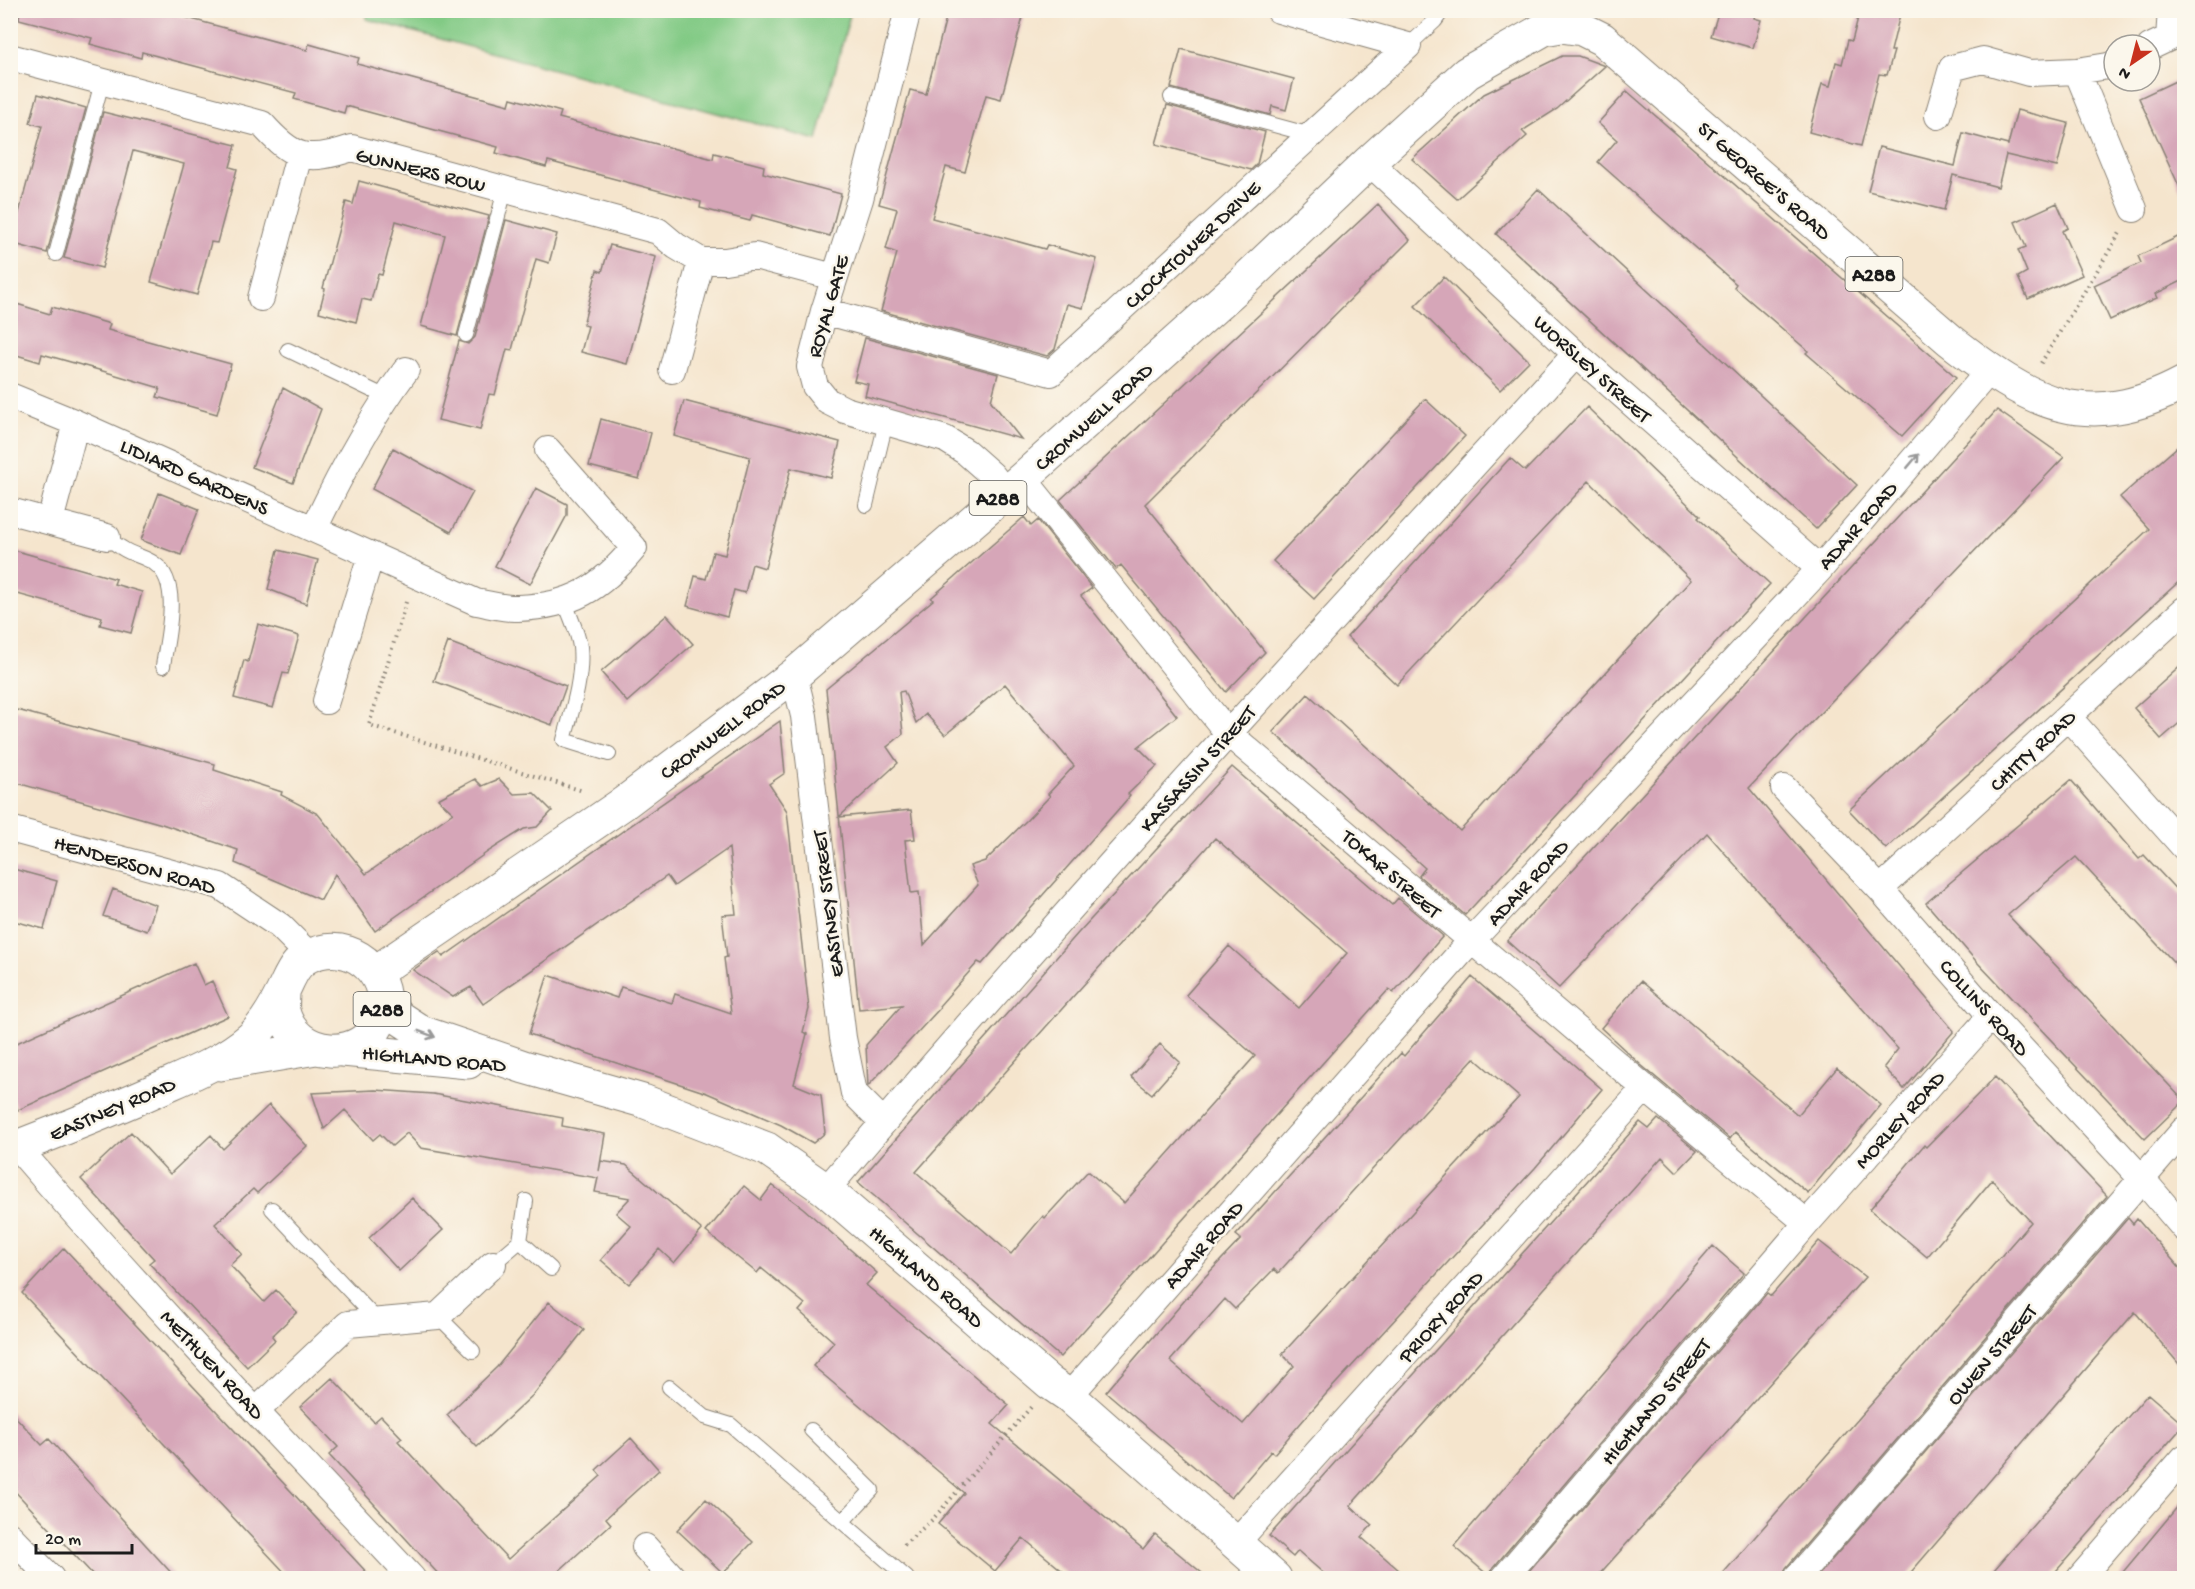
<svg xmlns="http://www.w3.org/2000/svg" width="2195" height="1589" font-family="'Gochi Hand',sans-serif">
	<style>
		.green { fill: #82ca85; stroke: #4f7350; stroke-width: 1.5 }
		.building { fill: #d6a6b8; fill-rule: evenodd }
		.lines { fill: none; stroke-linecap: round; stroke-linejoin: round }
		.lane-casing { stroke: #888074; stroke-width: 16 }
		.street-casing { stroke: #888074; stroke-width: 28 }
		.secondary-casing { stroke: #888074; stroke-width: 35 }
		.primary-casing { stroke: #888074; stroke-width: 35 }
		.path { stroke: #888074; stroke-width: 4; stroke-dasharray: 1.5 4.5; stroke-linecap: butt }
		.lane { stroke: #fff; stroke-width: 14 }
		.street { stroke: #fff; stroke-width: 26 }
		.secondary { stroke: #fff; stroke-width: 33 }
		.primary { stroke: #fff; stroke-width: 33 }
		.oneway { stroke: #999 }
		.labels { text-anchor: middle; stroke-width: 5; stroke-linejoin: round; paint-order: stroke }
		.shield { fill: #fbf7ec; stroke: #5f5e5a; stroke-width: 1.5 }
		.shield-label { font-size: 20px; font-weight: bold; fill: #1c1c1c }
		.street-label { font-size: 21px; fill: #1c1c1c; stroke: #fbf7ec }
	</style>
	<rect width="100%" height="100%" fill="#fbf7ec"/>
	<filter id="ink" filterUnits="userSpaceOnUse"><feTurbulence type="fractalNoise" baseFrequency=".0167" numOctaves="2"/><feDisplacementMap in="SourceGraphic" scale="12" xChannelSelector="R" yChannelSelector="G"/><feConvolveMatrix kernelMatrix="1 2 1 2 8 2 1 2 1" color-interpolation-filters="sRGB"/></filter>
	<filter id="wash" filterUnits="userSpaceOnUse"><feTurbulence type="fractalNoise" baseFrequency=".008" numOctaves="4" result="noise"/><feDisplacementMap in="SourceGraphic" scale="24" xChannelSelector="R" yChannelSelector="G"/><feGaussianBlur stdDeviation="1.35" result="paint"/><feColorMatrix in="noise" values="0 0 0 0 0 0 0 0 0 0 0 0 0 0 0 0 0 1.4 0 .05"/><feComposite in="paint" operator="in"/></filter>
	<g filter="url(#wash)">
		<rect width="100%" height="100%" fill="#f5e5cd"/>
		<path class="green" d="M 368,10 L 851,10 L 851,11 L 817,140 L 366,19 Z"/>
		<g id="blocks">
			<path class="building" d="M 20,10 L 158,10 L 307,50 L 309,44 L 359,58 L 357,64 L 509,105 L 511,98 L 561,112 L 559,118 L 713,159 L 714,153 L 764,166 L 763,173 L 841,194 L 830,236 L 752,215 L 750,221 L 700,208 L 701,202 L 548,161 L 546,167 L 496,153 L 498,147 L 346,106 L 344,113 L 294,99 L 296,93 L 142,52 L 141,58 L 90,44 L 92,38 L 19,19 Z
				M 948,10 L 1025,10 L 1001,99 L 986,95 L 965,172 L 946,167 L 932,218 L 1045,249 L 1047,245 L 1097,259 L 1083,308 L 1067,304 L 1055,349 L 1047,356 L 881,311 L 897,253 L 886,249 L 897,209 L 879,204 L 910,90 L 926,94 Z
				M 1719,10 L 1756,10 L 1754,18 L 1761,20 L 1753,48 L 1711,36 Z
				M 1860,10 L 1901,10 L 1891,51 L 1894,51 L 1887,75 L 1879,74 L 1861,146 L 1809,132 L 1822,84 L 1830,86 L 1836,62 L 1842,64 L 1848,40 L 1852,41 Z
				M 1181,49 L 1294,79 L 1286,110 L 1272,106 L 1270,115 L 1171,88 Z
				M 1562,56 L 1578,56 L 1605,66 L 1557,109 L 1522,131 L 1527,136 L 1457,199 L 1412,159 L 1484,94 Z
				M 2184,77 L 2184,197 L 2139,98 Z
				M 1627,91 L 1956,377 L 1902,436 L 1806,353 L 1808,351 L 1734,287 L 1736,284 L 1598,162 L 1617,140 L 1598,123 Z
				M 38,94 L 86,108 L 47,253 L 11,243 L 42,126 L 30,123 Z
				M 1167,105 L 1265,132 L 1257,164 L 1251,170 L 1156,144 Z
				M 2017,110 L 2068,123 L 2057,167 L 2006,155 L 1998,187 L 1953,175 L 1944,210 L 1868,191 L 1879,147 L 1955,166 L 1963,133 L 2008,145 Z
				M 103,112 L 236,145 L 230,167 L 237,169 L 217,243 L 211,242 L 197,295 L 151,282 L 184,164 L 133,151 L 102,268 L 64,258 Z
				M 359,181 L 489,216 L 457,336 L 421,326 L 445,235 L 396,221 L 382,275 L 378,274 L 371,301 L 362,299 L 356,322 L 319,312 L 325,289 L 323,288 L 346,202 L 353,204 Z
				M 1538,189 L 1857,485 L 1816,529 L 1496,234 Z
				M 2057,203 L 2068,228 L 2062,231 L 2082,275 L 2028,299 L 2018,277 L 2027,272 L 2018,250 L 2026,247 L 2015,222 Z
				M 1378,204 L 1410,240 L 1145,504 L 1265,652 L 1226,692 L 1121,565 L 1116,569 L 1060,500 Z
				M 506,220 L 557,234 L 549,263 L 536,259 L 512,350 L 507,349 L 495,395 L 489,394 L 480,430 L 438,420 L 459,341 L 468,344 L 475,337 Z
				M 2184,234 L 2184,280 L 2155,294 L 2157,298 L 2110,320 L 2094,285 L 2141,263 L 2138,256 Z
				M 610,245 L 656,257 L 627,364 L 581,352 L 588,326 L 583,325 L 597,270 L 602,272 Z
				M 1444,277 L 1529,361 L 1500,390 L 1415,306 Z
				M 10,302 L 50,314 L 52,307 L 110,324 L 108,330 L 231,364 L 217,414 L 157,397 L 160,388 L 106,372 L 42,354 L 40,362 L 10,353 Z
				M 865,338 L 998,374 L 991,401 L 1021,439 L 865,396 L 868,384 L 854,381 Z
				M 283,388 L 321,409 L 293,483 L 252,467 Z
				M 1425,399 L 1465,436 L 1314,599 L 1273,561 Z
				M 684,401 L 840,442 L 831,478 L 791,468 L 765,568 L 752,564 L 745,593 L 734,590 L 727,617 L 687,606 L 695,576 L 706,579 L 713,552 L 725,555 L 750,457 L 674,436 Z
				M 1587,407 L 1700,516 L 1698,518 L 1770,584 L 1465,915 L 1419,876 L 1425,868 L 1273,732 L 1308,694 L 1460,831 L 1691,580 L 1589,481 L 1397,685 L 1347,637 L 1510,458 L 1525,471 Z
				M 1997,410 L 2064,457 L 1749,788 L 1954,1031 L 1904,1089 L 1884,1067 L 1898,1049 L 1707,833 L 1559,988 L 1507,941 Z
				M 601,419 L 651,433 L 639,479 L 589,466 Z
				M 2184,441 L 2184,577 L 1886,849 L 1849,810 L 2149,529 L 2120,497 Z
				M 393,448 L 473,492 L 451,532 L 372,489 Z
				M 536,488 L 567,504 L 567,515 L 530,584 L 495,566 Z
				M 159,493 L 199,509 L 181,555 L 141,540 Z
				M 1024,517 L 1031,526 L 1038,520 L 1092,588 L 1081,596 L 1177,716 L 1138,747 L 1157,766 L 1128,794 L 1130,796 L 982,964 L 978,962 L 939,1006 L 940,1008 L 868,1086 L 866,1045 L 902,1005 L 859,1009 L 826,689 L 933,600 L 931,598 ZM 1005,684 L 1074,766 L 1048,794 L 1050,796 L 1027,820 L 985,861 L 970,866 L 978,885 L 924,945 L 919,892 L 911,893 L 905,840 L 915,839 L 911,810 L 839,817 L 898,763 L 887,747 L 903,734 L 899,692 L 904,691 L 916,723 L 926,714 L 945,735 Z
				M 10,549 L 116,579 L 114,584 L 142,592 L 131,633 L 100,625 L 102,617 L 10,592 Z
				M 278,550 L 318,560 L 306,604 L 268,589 Z
				M 667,615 L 693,644 L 627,702 L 601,672 Z
				M 258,624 L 299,636 L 288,674 L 283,673 L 273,708 L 234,698 L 244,660 L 248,662 Z
				M 448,642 L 566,686 L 552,725 L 434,681 Z
				M 2184,663 L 2184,719 L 2161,739 L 2134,708 Z
				M 10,708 L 215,764 L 214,770 L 282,792 L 281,795 L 318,814 L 366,874 L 453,813 L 438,799 L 475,779 L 482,786 L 499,779 L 514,794 L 534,793 L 552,811 L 537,827 L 524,829 L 489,851 L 375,931 L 335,874 L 321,900 L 235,863 L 238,850 L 162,824 L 10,781 Z
				M 780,721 L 785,773 L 769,784 L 787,811 L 809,1009 L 803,1032 L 807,1034 L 794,1084 L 821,1095 L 825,1133 L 813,1143 L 781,1125 L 707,1093 L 529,1034 L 548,975 L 617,998 L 621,987 L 672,1003 L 675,994 L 731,1013 L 724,958 L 727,957 L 722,915 L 736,914 L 729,848 L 674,886 L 667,876 L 483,1004 L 471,987 L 453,997 L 413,970 L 439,952 L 443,957 Z
				M 1232,767 L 1392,905 L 1398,898 L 1443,936 L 1393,993 L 1389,989 L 1060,1357 L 858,1182 L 1079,932 ZM 1215,838 L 1347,953 L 1299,1008 L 1229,946 L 1186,995 L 1255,1056 L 1124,1203 L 1088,1171 L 1045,1218 L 1043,1216 L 1011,1254 L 916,1172 Z
				M 2071,780 L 2139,859 L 2144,855 L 2184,898 L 2184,973 L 2076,857 L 2008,915 L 2184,1101 L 2145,1139 L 1976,961 L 1926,903 Z
				M 10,868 L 57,881 L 44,929 L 10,920 Z
				M 113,889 L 156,905 L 147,931 L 103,916 Z
				M 194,963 L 204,985 L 212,981 L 228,1016 L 18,1110 L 10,1094 L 10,1046 Z
				M 1472,977 L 1602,1089 L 1535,1168 L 1326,1394 L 1274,1454 L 1271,1451 L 1231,1498 L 1106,1392 L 1203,1279 L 1241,1239 L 1236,1235 L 1401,1053 L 1404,1056 ZM 1474,1058 L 1519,1097 L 1282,1354 L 1294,1366 L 1243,1424 L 1170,1361 L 1225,1299 L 1235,1309 L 1274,1269 L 1278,1273 Z
				M 1641,981 L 1798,1115 L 1837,1068 L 1881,1105 L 1808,1193 L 1735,1132 L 1730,1139 L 1641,1065 L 1601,1028 Z
				M 1160,1044 L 1180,1062 L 1152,1094 L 1131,1077 Z
				M 1995,1077 L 2107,1196 L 1786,1568 L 1782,1578 L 1719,1578 L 2031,1222 L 1992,1180 L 1927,1257 L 1870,1209 L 1924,1145 L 1926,1147 Z
				M 375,1090 L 433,1094 L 563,1118 L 562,1126 L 605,1134 L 599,1171 L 601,1161 L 626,1165 L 702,1230 L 674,1263 L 659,1249 L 629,1284 L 601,1260 L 631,1226 L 616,1213 L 630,1198 L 595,1192 L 598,1178 L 421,1148 L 407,1133 L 392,1146 L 380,1134 L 373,1140 L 345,1110 L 324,1129 L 312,1093 Z
				M 269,1105 L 307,1146 L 257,1193 L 253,1189 L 215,1224 L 242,1254 L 230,1265 L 264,1302 L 276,1290 L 297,1312 L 272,1336 L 275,1340 L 247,1367 L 149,1263 L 154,1259 L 81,1179 L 131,1132 L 170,1174 L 211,1135 L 223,1149 Z
				M 1658,1119 L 1697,1151 L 1677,1172 L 1662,1157 L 1350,1506 L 1372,1525 L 1361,1537 L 1408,1578 L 1329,1578 L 1298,1551 L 1293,1557 L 1269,1536 L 1640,1122 L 1649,1129 Z
				M 772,1185 L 803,1208 L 877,1273 L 866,1285 L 1009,1405 L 992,1424 L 1143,1549 L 1155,1534 L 1208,1578 L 1071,1578 L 1023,1538 L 995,1571 L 938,1524 L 964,1493 L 813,1366 L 834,1342 L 799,1311 L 805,1304 L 761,1268 L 757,1273 L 706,1232 L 744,1186 L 761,1200 Z
				M 412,1198 L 443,1230 L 399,1271 L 369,1238 Z
				M 2128,1218 L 2133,1224 L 2137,1219 L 2184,1273 L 2184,1370 L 2135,1312 L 1906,1578 L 1816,1578 Z
				M 1819,1241 L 1865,1277 L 1596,1578 L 1523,1578 L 1767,1293 L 1771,1296 Z
				M 1713,1246 L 1744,1273 L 1493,1568 L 1489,1576 L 1454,1546 Z
				M 64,1248 L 372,1578 L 290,1578 L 22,1293 Z
				M 549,1302 L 584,1330 L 534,1394 L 477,1447 L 447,1415 L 497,1367 Z
				M 332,1378 L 374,1422 L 381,1416 L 402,1438 L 398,1441 L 508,1559 L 601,1476 L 596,1470 L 631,1438 L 659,1470 L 606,1518 L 611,1524 L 551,1578 L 442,1578 L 329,1455 L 338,1447 L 300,1407 Z
				M 2148,1394 L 2184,1425 L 2050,1578 L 1987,1578 Z
				M 10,1411 L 42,1445 L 49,1439 L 176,1578 L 96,1578 L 10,1486 Z
				M 706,1499 L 753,1542 L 723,1573 L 677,1530 Z
				M 2184,1499 L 2184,1578 L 2118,1578 Z"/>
		</g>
	</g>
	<g filter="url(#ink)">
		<use href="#blocks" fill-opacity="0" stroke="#888074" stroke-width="1.5"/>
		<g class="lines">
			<defs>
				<path id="lane" d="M 1408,46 L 1435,21 L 1443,10
					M 1171,97 L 1311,135
					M 56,254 L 102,82
					M 466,335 L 505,190
					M 288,350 L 386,397
					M 866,505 L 886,422
					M 107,537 C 112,541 116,545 122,548 C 132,555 146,557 155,564 C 182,583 167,638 163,666
					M 565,602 C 570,617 578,632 580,647 C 583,678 572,711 564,740 L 609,754
					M 272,1209 L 378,1321
					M 520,1241 L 551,1269
					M 493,1264 L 520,1241 L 526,1201
					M 438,1316 L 473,1351
					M 669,1387 L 705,1417 L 731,1425 L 907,1578
					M 811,1430 L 872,1490 L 842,1522"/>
				<path id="street" d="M 908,10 L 860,199 L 824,311 L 810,367 L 815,386 L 827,401 L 845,410 L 945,439 L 966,452 L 992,475 L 1005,492
					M 2150,47 L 2169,38 L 2171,10
					M 10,57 L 262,124 C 293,159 307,163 352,148 L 658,231 L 676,246 L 701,261 L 725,261 L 755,256 L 834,277
					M 2077,71 L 2134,209
					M 1938,116 L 1952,68 L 1983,60 L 2029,73 L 2077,71 L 2108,66 L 2114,64
					M 1369,162 L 1576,354 L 1820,569
					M 261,298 L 299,155
					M 824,311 L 1051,373 L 1408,46 L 1279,10
					M 672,370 L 701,261
					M 10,396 L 76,423 L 476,602 C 489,604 505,609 518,608 C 572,606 600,589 634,548 L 548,450
					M 1023,478 L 1228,733 L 1645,1088 L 1807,1223
					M 10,511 L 107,537
					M 50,521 L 76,423
					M 314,529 C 340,474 370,419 406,370
					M 794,675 L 804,716 L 843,1038 L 854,1093 L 883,1122
					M 326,701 L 371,555
					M 2068,717 L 2184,847
					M 1784,788 L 1880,889 L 1991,1016 L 2142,1179 L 2184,1228
					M 10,829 L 220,886 L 280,926 L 310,956
					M 1880,889 L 2184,610
					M 17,1147 C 144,1295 279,1436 412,1578
					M 826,1190 C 1068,904 1323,630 1576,354
					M 1069,1396 L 1471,941 L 1820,569 L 1989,371
					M 256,1411 L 348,1324 L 438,1316 L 493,1264
					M 10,1536 L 51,1578
					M 1236,1543 L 1645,1088
					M 645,1547 L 673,1578
					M 1504,1578 L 1807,1223 L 1991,1016
					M 1797,1578 L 2184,1130
					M 2080,1578 L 2184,1458"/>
				<path id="secondary" d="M 383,997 L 398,1017 L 421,1032 L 524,1067 L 643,1101 L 767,1149 L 826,1190 L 1050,1383 L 1069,1396 L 1275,1578
					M 343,1050 L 468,1062"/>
				<path id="primary" d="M 376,972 L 624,803 L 794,675 L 1023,478 L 1244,281 L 1369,162 L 1467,73 L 1544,29 L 1561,26 L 1582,29 L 1602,39 L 1950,340 C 2030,403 2086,435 2184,383
					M 220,1064 L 316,1048
					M 10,1148 L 17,1147 C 63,1129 110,1111 156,1090 C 189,1075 223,1062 251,1038 C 264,1026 274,1009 282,993 C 292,973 295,958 320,952 C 358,942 394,980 381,1017 C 364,1065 294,1059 283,1011 C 282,1005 283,998 283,992"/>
			</defs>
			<use href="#lane" class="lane-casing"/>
			<use href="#street" class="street-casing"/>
			<use href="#secondary" class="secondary-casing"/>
			<use href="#primary" class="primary-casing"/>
			<path class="path" d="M 2041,363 L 2120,233
				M 406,602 L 369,725 L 583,791
				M 904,1545 L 933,1519 L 1031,1407"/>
			<use href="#lane" class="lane"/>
			<use href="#street" class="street"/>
			<use href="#secondary" class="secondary"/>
			<use href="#primary" class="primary"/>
		</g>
		<defs><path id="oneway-shaft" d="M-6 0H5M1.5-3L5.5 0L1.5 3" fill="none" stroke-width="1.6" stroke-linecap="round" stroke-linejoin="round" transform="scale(1.5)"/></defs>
		<g class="oneway">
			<use href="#oneway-shaft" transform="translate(1913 461) rotate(-50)"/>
			<use href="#oneway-shaft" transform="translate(427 1034) rotate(21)"/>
		</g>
	</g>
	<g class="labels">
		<g class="shield">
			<rect x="1845.5" y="257" width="57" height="34" rx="4.5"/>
			<rect x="969.5" y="481" width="57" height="34" rx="4.5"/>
			<rect x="353.5" y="992" width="57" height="34" rx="4.5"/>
		</g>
		<g class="shield-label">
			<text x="1874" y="281">A288</text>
			<text x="998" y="505">A288</text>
			<text x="382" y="1016">A288</text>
		</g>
		<g class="street-label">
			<text transform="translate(421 169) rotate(14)" y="7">GUNNERS ROW</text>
			<text transform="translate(1765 180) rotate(41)" y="7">ST GEORGE'S ROAD</text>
			<text transform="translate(1192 244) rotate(-43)" y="7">CLOCKTOWER DRIVE</text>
			<text transform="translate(827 306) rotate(-74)" y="7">ROYAL GATE</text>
			<text transform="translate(1593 368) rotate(42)" y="7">WORSLEY STREET</text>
			<text transform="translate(1093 416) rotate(-42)" y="7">CROMWELL ROAD</text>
			<text transform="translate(195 476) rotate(24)" y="7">LIDIARD GARDENS</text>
			<text transform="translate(1857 525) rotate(-49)" y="7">ADAIR ROAD</text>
			<text transform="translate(722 729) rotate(-37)" y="7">CROMWELL ROAD</text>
			<text transform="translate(2032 750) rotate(-43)" y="7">CHITTY ROAD</text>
			<text transform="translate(1197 768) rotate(-48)" y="7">KASSASSIN STREET</text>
			<text transform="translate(135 864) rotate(16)" y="7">HENDERSON ROAD</text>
			<text transform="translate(1392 873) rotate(41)" y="7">TOKAR STREET</text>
			<text transform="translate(1527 882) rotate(-47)" y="7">ADAIR ROAD</text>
			<text transform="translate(827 904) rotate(-97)" y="7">EASTNEY STREET</text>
			<text transform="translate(1985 1007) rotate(48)" y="7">COLLINS ROAD</text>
			<text transform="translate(434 1058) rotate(5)" y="7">HIGHLAND ROAD</text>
			<text transform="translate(112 1108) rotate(-23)" y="7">EASTNEY ROAD</text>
			<text transform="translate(1899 1119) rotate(-48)" y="7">MORLEY ROAD</text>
			<text transform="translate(1203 1244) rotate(-49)" y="7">ADAIR ROAD</text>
			<text transform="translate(927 1276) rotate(41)" y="7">HIGHLAND ROAD</text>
			<text transform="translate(1440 1316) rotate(-48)" y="7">PRIORY ROAD</text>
			<text transform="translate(1991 1354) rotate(-49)" y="7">OWEN STREET</text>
			<text transform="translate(213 1364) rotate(47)" y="7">METHUEN ROAD</text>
			<text transform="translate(1655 1401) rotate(-50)" y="7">HIGHLAND STREET</text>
		</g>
	</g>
	<rect width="2195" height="1589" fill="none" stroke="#fbf7ec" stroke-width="36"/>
	<g transform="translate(2132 63) rotate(215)"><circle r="28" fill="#fbf7ec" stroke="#a29f99" stroke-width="1.5"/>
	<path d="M0-4.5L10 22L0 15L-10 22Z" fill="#c8321e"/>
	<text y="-9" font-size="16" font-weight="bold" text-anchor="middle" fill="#1c1c1c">N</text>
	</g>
	<path d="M36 1544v9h96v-9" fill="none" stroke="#1c1c1c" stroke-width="3"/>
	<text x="45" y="1544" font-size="18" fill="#1c1c1c" stroke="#fbf7ec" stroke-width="4.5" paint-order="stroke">20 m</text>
</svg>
